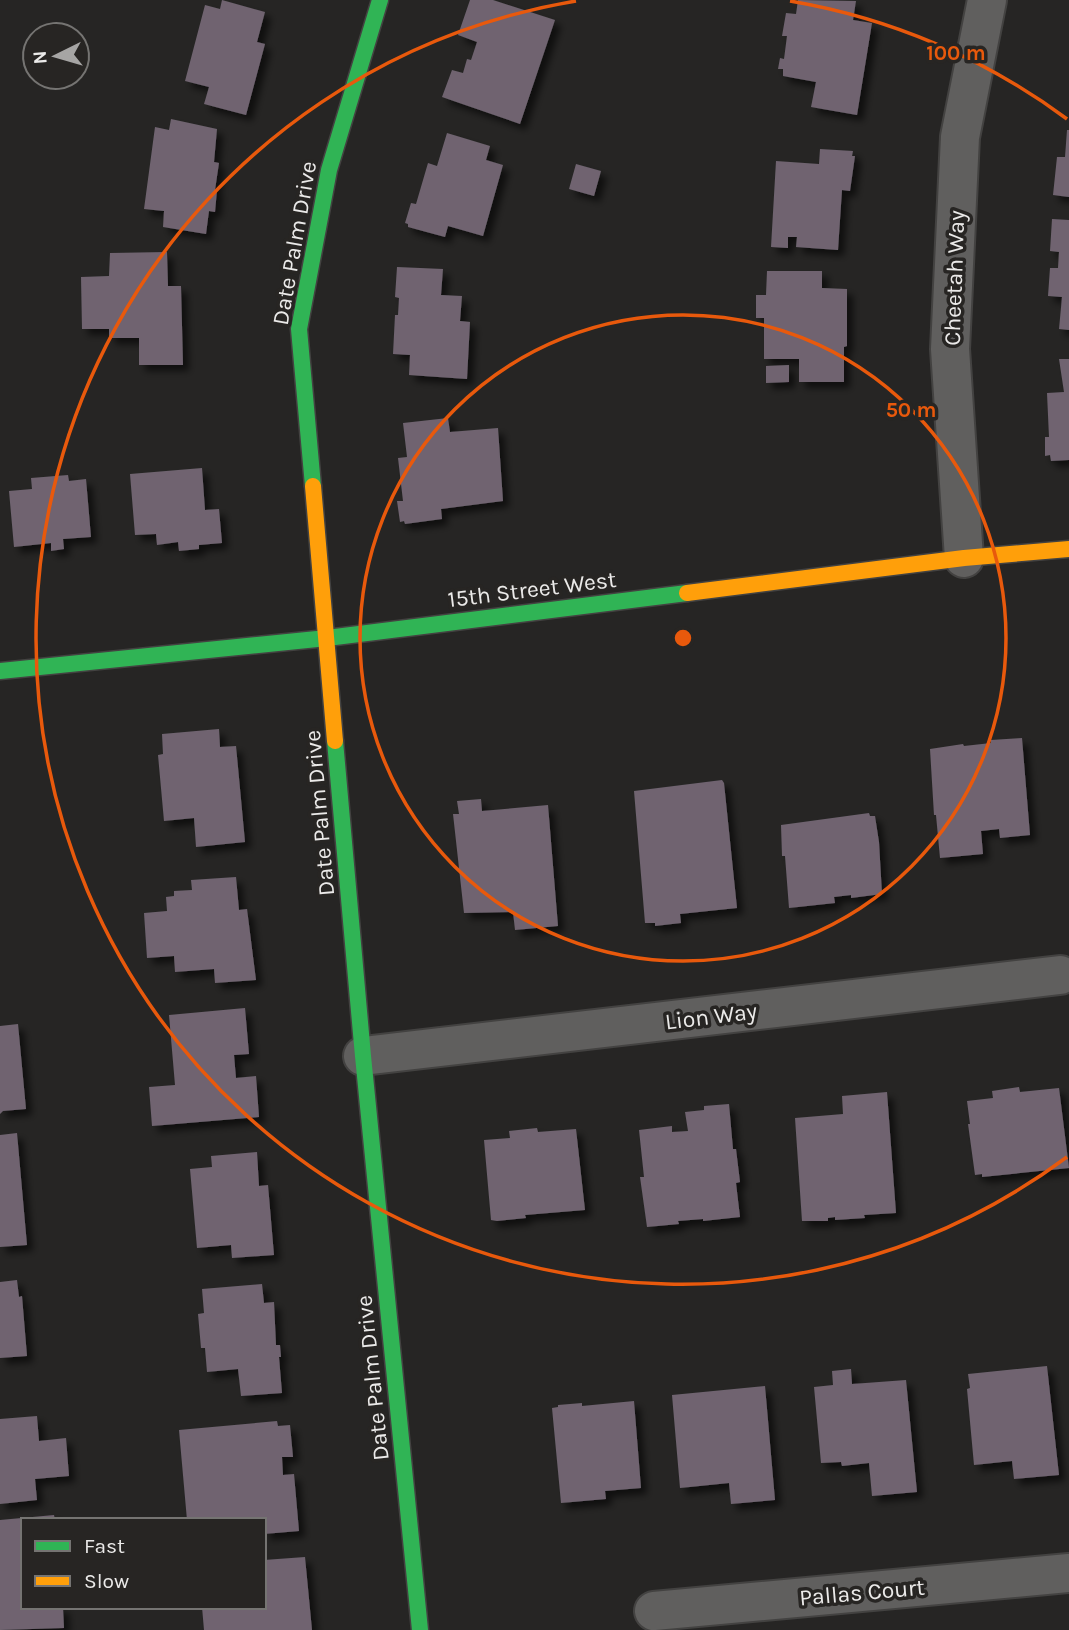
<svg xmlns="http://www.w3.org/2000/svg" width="1069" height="1630" font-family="Karla,sans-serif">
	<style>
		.building { fill: #6f6470; filter: url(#shadow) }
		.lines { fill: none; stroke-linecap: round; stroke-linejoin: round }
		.street-casing { stroke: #434241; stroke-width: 42 }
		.fast-casing { stroke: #434241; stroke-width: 19 }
		.slow-casing { stroke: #434241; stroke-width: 19 }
		.street { stroke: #605f5e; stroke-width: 38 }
		.fast { stroke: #30b455; stroke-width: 16 }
		.slow { stroke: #ff9f0a; stroke-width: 16 }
		.ring { fill: none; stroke: #e8590c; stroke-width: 3.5 }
		.labels { text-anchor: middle; stroke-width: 7; stroke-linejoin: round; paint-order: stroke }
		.street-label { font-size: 23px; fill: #ebeae9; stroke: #272523 }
		.centre { fill: #e8590c; stroke: #272523; stroke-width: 3.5 }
		.ring-label { font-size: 21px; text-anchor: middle; font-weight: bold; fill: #e8590c; stroke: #272523; stroke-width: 7; stroke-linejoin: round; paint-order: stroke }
	</style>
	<defs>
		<filter id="shadow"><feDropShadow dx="6" dy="6" stdDeviation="3.5" flood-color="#0009"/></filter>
	</defs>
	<rect width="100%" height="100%" fill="#262524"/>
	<path class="building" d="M 222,0 L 265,12 L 257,42 L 265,44 L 246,115 L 204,104 L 209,87 L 185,81 L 205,5 L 220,9 Z
		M 470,0 L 493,0 L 555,20 L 520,124 L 442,97 L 452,70 L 463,73 L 467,59 L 471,60 L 477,42 L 458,35 Z
		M 798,0 L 856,1 L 853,20 L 872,23 L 857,115 L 811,107 L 816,82 L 783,76 L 783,69 L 778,69 L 780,58 L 784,59 L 787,36 L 782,36 L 786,13 L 796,14 Z
		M 171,119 L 217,129 L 214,162 L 219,163 L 215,190 L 217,190 L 215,212 L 209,211 L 206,234 L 163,227 L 164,211 L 144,209 L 155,127 L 169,130 Z
		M 1067,130 L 1069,130 L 1069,197 L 1053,195 L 1057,157 L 1065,157 Z
		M 447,133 L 490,146 L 486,160 L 503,165 L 483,236 L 448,226 L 445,237 L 408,227 L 408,224 L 405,223 L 411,203 L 416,204 L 428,163 L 437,166 Z
		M 820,149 L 853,151 L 852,156 L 855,156 L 850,191 L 842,190 L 838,250 L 796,247 L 797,237 L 788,237 L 788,248 L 771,247 L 776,161 L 819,164 Z
		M 576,164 L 601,171 L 594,196 L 569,189 Z
		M 1052,219 L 1069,220 L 1069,330 L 1059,329 L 1062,297 L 1048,296 L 1050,268 L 1058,268 L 1059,252 L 1050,251 Z
		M 167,252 L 168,286 L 181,286 L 183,365 L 139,365 L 139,338 L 109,338 L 109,329 L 82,329 L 81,277 L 109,276 L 110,253 Z
		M 397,267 L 443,269 L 441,295 L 462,296 L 460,321 L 470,322 L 467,379 L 409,375 L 410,355 L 393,354 L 395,315 L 398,315 L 399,298 L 395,297 Z
		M 767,271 L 822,271 L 822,288 L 847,289 L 847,346 L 844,347 L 844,382 L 799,382 L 799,359 L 764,359 L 764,318 L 756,318 L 756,295 L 766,295 Z
		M 1059,359 L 1069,359 L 1069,460 L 1051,461 L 1050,455 L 1045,456 L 1045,437 L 1049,437 L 1047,393 L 1064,392 Z
		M 789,365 L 789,382 L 766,383 L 766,366 Z
		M 448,418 L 450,432 L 498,428 L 503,501 L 441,509 L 442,519 L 405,524 L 404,521 L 400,522 L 397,501 L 403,501 L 398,458 L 407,457 L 403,423 Z
		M 202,468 L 205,510 L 219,509 L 222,543 L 199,545 L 199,549 L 179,551 L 178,542 L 157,545 L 156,534 L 135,535 L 130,474 Z
		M 68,475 L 69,481 L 86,479 L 91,537 L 63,539 L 64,549 L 51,551 L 51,543 L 14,547 L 9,491 L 32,489 L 31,478 Z
		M 219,729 L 220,747 L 236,746 L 245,842 L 196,847 L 194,818 L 164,821 L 158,755 L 163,754 L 162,734 Z
		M 1022,738 L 1030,835 L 1000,838 L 999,829 L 981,831 L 983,854 L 940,858 L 936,815 L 934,815 L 930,749 L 963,744 L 964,746 L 991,743 L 991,740 Z
		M 722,780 L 724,783 L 737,908 L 680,914 L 681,923 L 655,926 L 655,923 L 645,923 L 634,791 Z
		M 481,799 L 482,811 L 548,805 L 558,926 L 515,930 L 513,912 L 464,913 L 453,814 L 459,814 L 457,801 Z
		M 869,813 L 870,816 L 875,816 L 879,842 L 882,894 L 851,898 L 851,895 L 834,897 L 835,903 L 789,908 L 785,856 L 782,856 L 781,825 Z
		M 236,877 L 239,910 L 247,909 L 256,980 L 215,983 L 214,969 L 175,972 L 174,956 L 147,958 L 144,913 L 167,911 L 166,897 L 174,896 L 174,891 L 192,890 L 191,880 Z
		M 245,1008 L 249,1054 L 234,1055 L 236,1078 L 256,1076 L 259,1117 L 152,1126 L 149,1087 L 175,1085 L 169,1015 Z
		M 18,1024 L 26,1109 L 3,1111 L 0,1114 L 0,1026 Z
		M 1019,1087 L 1020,1092 L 1059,1088 L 1069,1168 L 982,1177 L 982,1174 L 975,1175 L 968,1124 L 970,1124 L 967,1101 L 993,1098 L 992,1091 Z
		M 887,1092 L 896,1213 L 864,1215 L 865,1218 L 835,1220 L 835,1217 L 828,1218 L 828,1221 L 802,1221 L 795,1118 L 843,1114 L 842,1096 Z
		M 729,1104 L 733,1149 L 736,1149 L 740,1182 L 736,1183 L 740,1217 L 703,1221 L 703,1219 L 678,1221 L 679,1224 L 647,1227 L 640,1177 L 644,1177 L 639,1130 L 672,1126 L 672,1132 L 688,1131 L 685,1112 L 704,1110 L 704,1106 Z
		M 537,1128 L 538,1132 L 576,1129 L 585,1210 L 525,1215 L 526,1218 L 497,1221 L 491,1220 L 484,1140 L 510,1138 L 509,1131 Z
		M 17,1133 L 27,1245 L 0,1247 L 0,1135 Z
		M 257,1152 L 259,1186 L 268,1185 L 274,1255 L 232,1258 L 231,1245 L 197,1248 L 190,1169 L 212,1167 L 211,1156 Z
		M 17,1280 L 19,1297 L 22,1296 L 27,1356 L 0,1358 L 0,1282 Z
		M 262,1284 L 264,1303 L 274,1302 L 276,1345 L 280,1345 L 281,1357 L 279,1357 L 282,1393 L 241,1396 L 238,1369 L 207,1372 L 205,1348 L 201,1348 L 198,1314 L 204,1313 L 202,1289 Z
		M 1047,1366 L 1059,1475 L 1014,1479 L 1012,1461 L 974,1465 L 967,1389 L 970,1388 L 968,1374 Z
		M 851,1369 L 852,1384 L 906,1380 L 917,1492 L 872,1496 L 869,1463 L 842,1466 L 841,1462 L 821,1463 L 814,1387 L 833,1385 L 832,1371 Z
		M 765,1386 L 775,1500 L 731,1504 L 729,1483 L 680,1488 L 672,1395 Z
		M 634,1401 L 641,1488 L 605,1491 L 606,1499 L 561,1503 L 552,1408 L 558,1407 L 558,1405 L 582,1403 L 582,1406 Z
		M 37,1416 L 39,1441 L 66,1438 L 69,1476 L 35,1479 L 37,1500 L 0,1504 L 0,1419 Z
		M 277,1421 L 278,1426 L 290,1425 L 293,1457 L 282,1457 L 283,1475 L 294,1474 L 299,1531 L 264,1534 L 264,1520 L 187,1520 L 179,1430 Z
		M 54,1515 L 55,1520 L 23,1520 L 23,1607 L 63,1607 L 64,1628 L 0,1630 L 0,1520 Z
		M 305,1557 L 312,1630 L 204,1630 L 202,1607 L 264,1607 L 264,1560 Z"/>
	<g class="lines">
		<defs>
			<path id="street" d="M 964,558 L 950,349 L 960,137 L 987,0
				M 363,1056 L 1060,975
				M 654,1611 L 1069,1573"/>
			<path id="fast" d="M 313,486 L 299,329 L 329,170 L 380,0
				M 0,671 L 327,638 L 687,593
				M 335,741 L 363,1056 L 420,1630"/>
			<path id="slow" d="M 313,486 L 335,741
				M 687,593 L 964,558 L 1069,549"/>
		</defs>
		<use href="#street" class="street-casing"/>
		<use href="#fast" class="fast-casing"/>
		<use href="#slow" class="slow-casing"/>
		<use href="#street" class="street"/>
		<use href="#fast" class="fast"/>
		<use href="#slow" class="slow"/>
	</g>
	<g class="ring">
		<circle cx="683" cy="638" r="323"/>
		<path d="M1067 1157A646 646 0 1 1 576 1M790 1A646 646 0 0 1 1067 119"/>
	</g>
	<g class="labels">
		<g class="street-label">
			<text transform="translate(294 243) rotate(-80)" y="8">Date Palm Drive</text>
			<text transform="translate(954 278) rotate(-88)" y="8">Cheetah Way</text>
			<text transform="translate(532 589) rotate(-7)" y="8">15th Street West</text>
			<text transform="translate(319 813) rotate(-95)" y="8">Date Palm Drive</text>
			<text transform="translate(711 1016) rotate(-7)" y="8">Lion Way</text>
			<text transform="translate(372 1378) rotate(-96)" y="8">Date Palm Drive</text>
			<text transform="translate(862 1592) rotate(-5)" y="8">Pallas Court</text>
		</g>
	</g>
	<circle cx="683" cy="638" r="10" class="centre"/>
	<g class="ring-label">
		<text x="956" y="60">100 m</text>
		<text x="911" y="417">50 m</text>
	</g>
	<rect x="21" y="1518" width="245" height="91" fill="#272523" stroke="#757472" stroke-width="2"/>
	<rect x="35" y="1541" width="35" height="10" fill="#30b455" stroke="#757472" stroke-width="2"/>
	<text x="84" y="1553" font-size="21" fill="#ebeae9">Fast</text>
	<rect x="35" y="1576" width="35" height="10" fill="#ff9f0a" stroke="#757472" stroke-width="2"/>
	<text x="84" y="1588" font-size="21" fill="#ebeae9">Slow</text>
	<g transform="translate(56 56) rotate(265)"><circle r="33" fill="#272523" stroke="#757472" stroke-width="2"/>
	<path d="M0-5L12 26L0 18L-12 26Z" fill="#a6a5a4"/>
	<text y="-10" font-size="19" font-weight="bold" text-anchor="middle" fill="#ebeae9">N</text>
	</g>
</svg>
